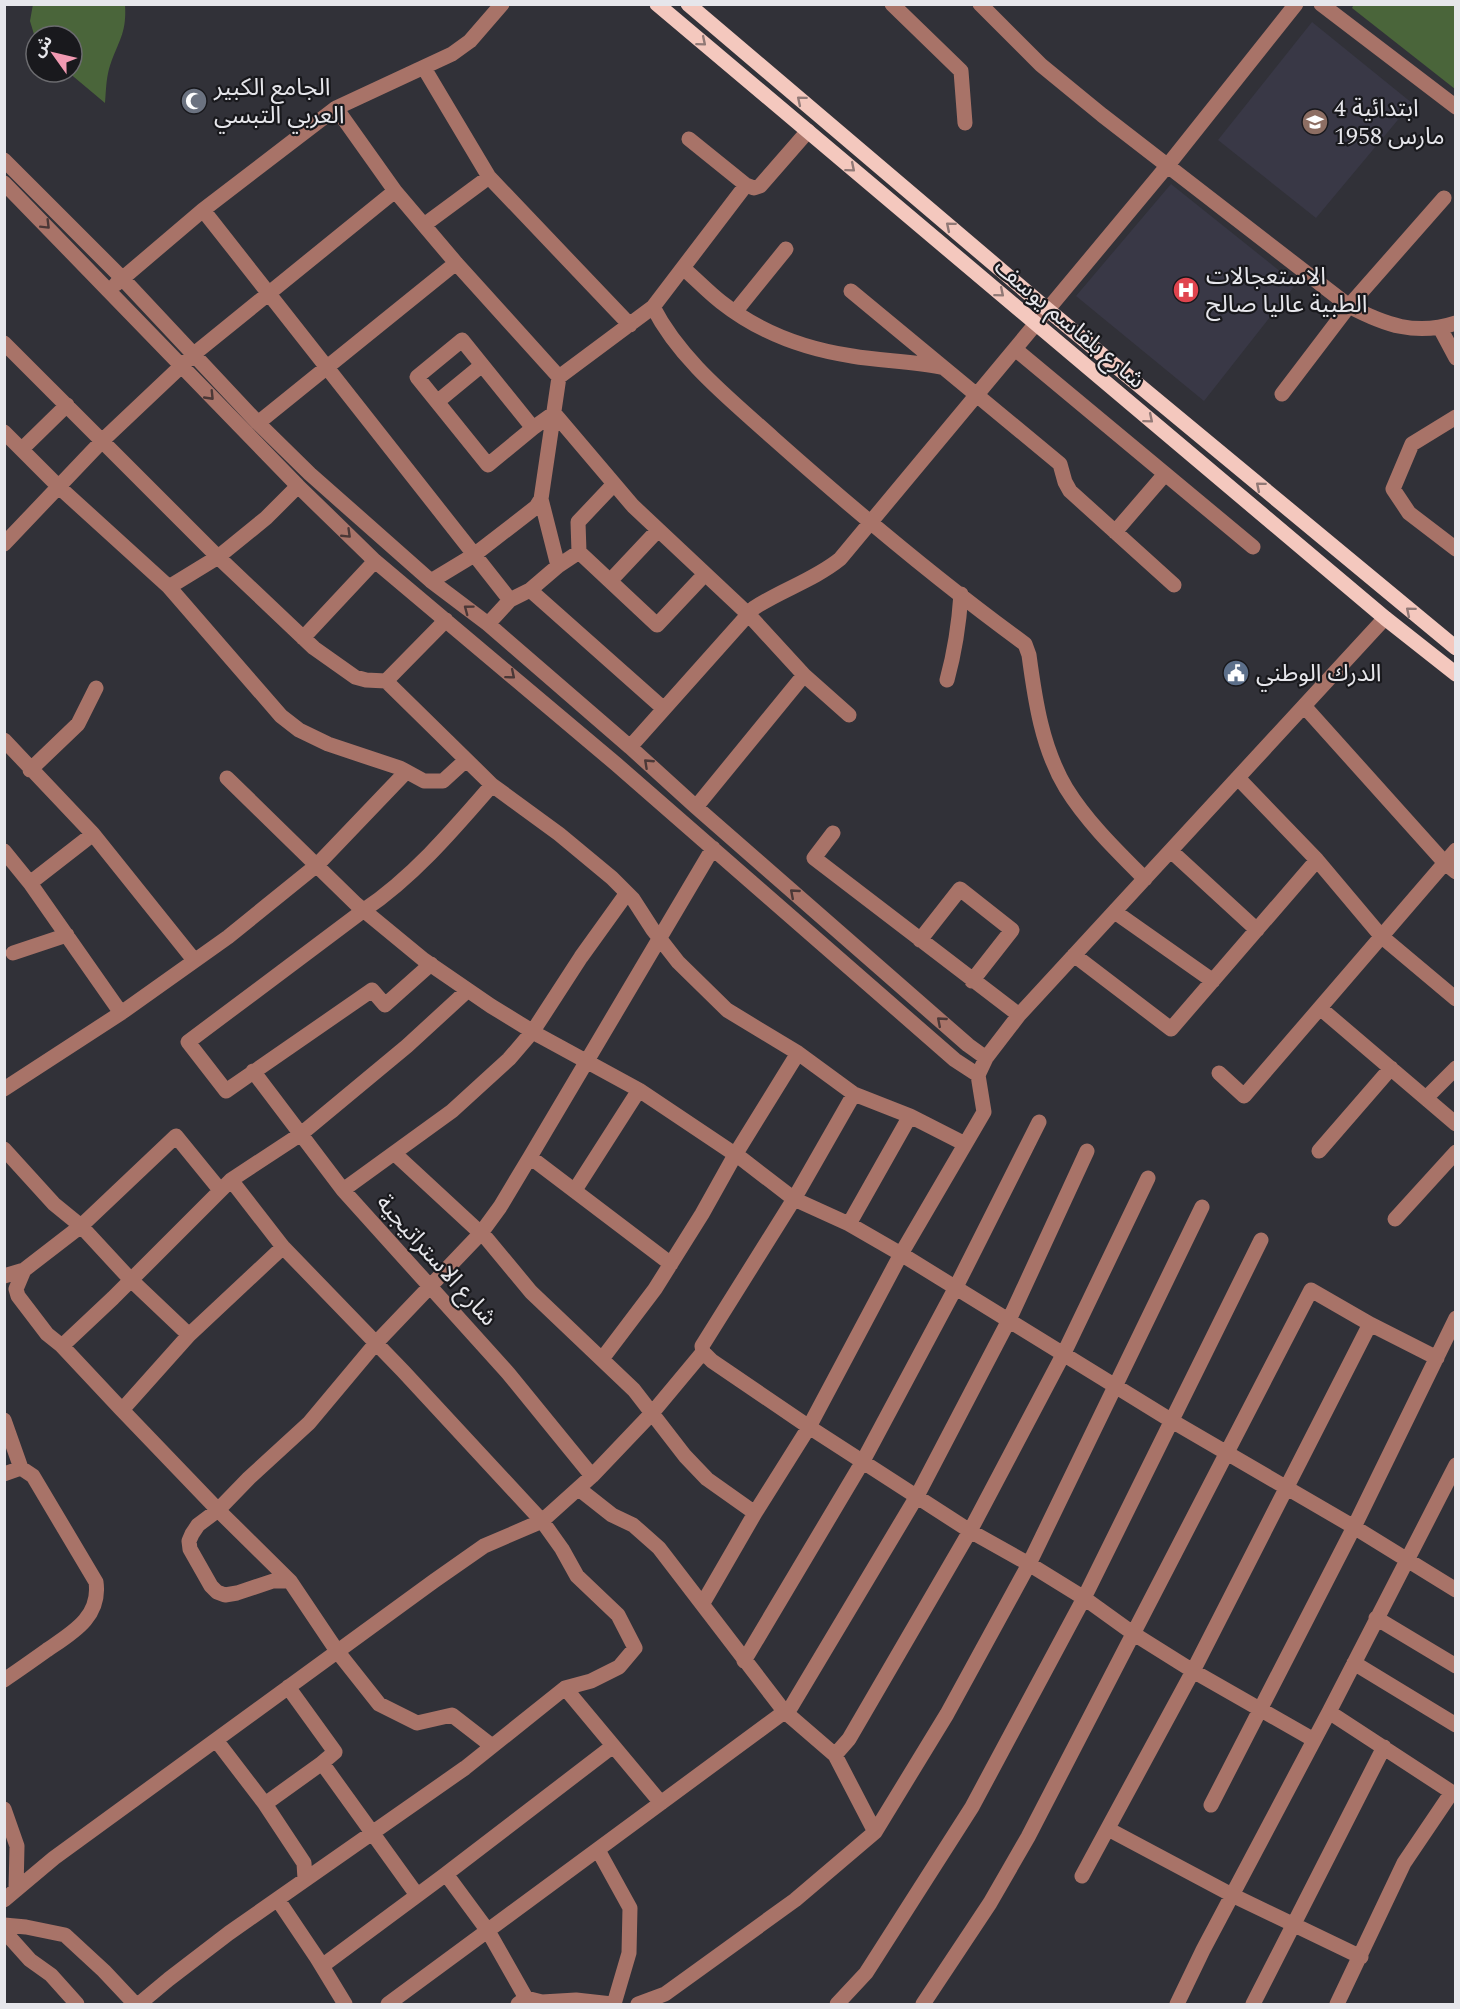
<svg xmlns="http://www.w3.org/2000/svg" width="1460" height="2009" font-family="Spectral,'Noto Sans Arabic',serif">
	<style>
		.built { fill: #393846 }
		.green { fill: #4a653a }
		.lines { fill: none; stroke-linecap: round; stroke-linejoin: round }
		.minor { stroke: #a87368; stroke-width: 15 }
		.major { stroke: #f4c8be; stroke-width: 15 }
		.oneway { stroke: #917976 }
		.oneway2 { stroke: #4b3837 }
		.labels { text-anchor: middle; stroke-width: 4.5; stroke-linejoin: round; paint-order: stroke }
		.poi-label { font-size: 24px; fill: #e6e6eb; stroke: #19191d; text-anchor: start }
		.street-label { font-size: 24px; fill: #e6e6eb; stroke: #19191d }
	</style>
	<rect width="100%" height="100%" fill="#313138"/>
	<path class="built" d="M 1312,22 L 1412,103 L 1316,218 L 1218,140 Z
		M 1171,184 L 1296,284 L 1204,401 L 1076,296 Z"/>
	<path class="green" d="M 33,4 L 125,5 C 127,35 117,42 109,69 C 106,80 106,92 105,103 L 68,72 L 72,72 L 72,36 L 36,36 L 36,41 L 30,21 Z
		M 1354,4 L 1455,5 L 1455,89 L 1352,8 Z"/>
	<g class="lines">
		<path class="minor" d="M 892,4 L 961,71 L 965,123
			M 980,4 L 1041,65 L 1102,115 L 1349,306 C 1385,325 1416,336 1456,323
			M 1321,4 L 1456,107
			M 424,68 L 489,177 L 630,325
			M 336,108 L 395,191 L 456,263 L 559,377
			M 689,139 L 746,185 L 754,188 L 760,186 L 808,131
			M 4,160 L 122,278 L 258,423 L 310,474 L 431,581 L 488,624 L 630,747 L 696,807 L 968,1045 L 986,1058
			M 4,183 L 298,486 L 375,561 L 616,764 L 955,1060 L 978,1075
			M 203,210 L 510,600
			M 424,225 L 489,177
			M 683,268 C 696,279 708,292 721,302 C 759,332 805,349 852,356 C 881,361 911,361 940,367
			M 116,284 L 203,210 L 336,108 L 452,54 L 470,41 L 502,4
			M 851,291 L 1060,464 L 1065,482 L 1070,491 L 1174,585
			M 653,307 C 680,360 730,399 773,438 C 854,510 937,580 1025,644 L 1029,655 C 1035,700 1042,748 1066,788 C 1087,822 1117,851 1145,879
			M 735,312 L 786,249
			M 1440,328 L 1456,358
			M 462,340 L 533,428 L 488,465 L 417,377 Z
			M 4,343 L 218,557 L 314,648 L 355,677 L 366,680 L 386,681 L 492,785 L 559,834 L 612,878 L 633,899 L 653,930 L 678,962 L 727,1010 L 798,1053 L 854,1094 L 910,1116 L 965,1144
			M 1015,349 L 1253,547
			M 1282,394 L 1349,306 L 1444,198
			M 437,402 L 482,365
			M 1456,417 L 1412,444 L 1393,489 L 1409,513 L 1456,549
			M 258,423 L 456,263
			M 533,428 L 554,413 L 633,506 L 748,614 L 804,675 L 849,715
			M 4,432 L 59,487 L 169,587
			M 22,449 L 67,405
			M 298,486 L 266,518 L 218,557 L 169,587 L 281,716 L 299,730 L 328,744 L 400,768 L 424,781 L 443,781 L 466,760
			M 1115,532 L 1165,474
			M 4,544 L 103,440 L 194,354 L 395,191
			M 579,552 L 578,522 L 614,484
			M 558,566 L 579,552 L 657,625 L 705,574
			M 431,581 L 474,555 L 536,507 L 541,499 L 559,377 L 653,307 L 746,185
			M 610,581 L 658,530
			M 530,590 L 664,709
			M 488,624 L 510,600 L 530,590 L 558,566 L 541,499
			M 303,638 L 375,561
			M 947,680 C 955,651 959,624 961,594
			M 386,681 L 446,620
			M 1304,706 L 1445,863 L 1456,872
			M 4,740 L 93,834 L 194,960
			M 630,747 L 754,608 C 781,590 814,580 840,559 L 1168,165 L 1296,4
			M 30,770 L 78,724 L 96,688
			M 227,778 L 356,904 L 424,960 L 491,1006 L 540,1036 L 639,1090 L 742,1159 L 794,1199 L 849,1224 L 901,1254 L 1172,1421 L 1354,1527 L 1456,1590
			M 1238,778 L 1317,860 L 1381,936 L 1456,999
			M 696,807 L 804,675
			M 833,833 L 814,858 L 1019,1015
			M 4,851 L 30,883 L 121,1013
			M 1171,851 L 1257,930
			M 30,883 L 93,834
			M 1115,912 L 1213,981
			M 920,940 L 960,889 L 1012,930 L 972,981
			M 13,953 L 67,935
			M 1074,955 L 1171,1029 L 1317,860
			M 431,964 L 385,1005 L 372,990 L 226,1091 L 188,1042 L 364,910 C 413,877 453,830 492,785
			M 1320,1008 L 1456,1124
			M 253,1071 L 343,1190 L 508,1373 L 592,1476
			M 1219,1073 L 1244,1096 L 1456,850
			M 4,1089 L 121,1013 L 228,937 L 317,865 L 406,772
			M 854,1094 L 794,1199 L 702,1346 L 703,1352 L 712,1361 L 809,1427 L 970,1531 L 1029,1564 L 1084,1598 L 1134,1634 L 1193,1671 L 1314,1740
			M 1426,1098 L 1456,1068
			M 4,1149 L 54,1204 L 81,1226 L 130,1279 L 189,1335 L 122,1410 L 218,1510 L 290,1581 L 337,1651 L 379,1704 L 417,1723 L 452,1715 L 492,1746
			M 1319,1151 L 1391,1068
			M 394,1153 L 487,1239 L 531,1292 L 634,1390 L 685,1456 L 707,1479 L 755,1513
			M 530,1157 L 671,1264
			M 220,1190 L 176,1136 L 81,1226 L 24,1270 L 16,1289 L 18,1296 L 47,1334 L 62,1346 L 113,1298 L 231,1180 L 301,1134 L 407,1046 L 468,990
			M 343,1190 L 452,1111 L 509,1059 L 533,1031 L 581,957 L 627,893
			M 575,1190 L 639,1090
			M 1395,1219 L 1456,1152
			M 849,1224 L 910,1116
			M 4,1276 L 24,1270
			M 189,1335 L 283,1247
			M 62,1346 L 122,1410
			M 602,1359 L 655,1289 L 702,1214 L 735,1155 L 798,1053
			M 4,1420 L 21,1468
			M 4,1474 L 21,1468 L 33,1476 L 96,1582 C 101,1617 72,1633 47,1650 C 33,1660 19,1670 4,1680
			M 579,1489 L 612,1515 L 633,1525 L 659,1548 L 784,1711 L 835,1755 L 875,1832
			M 290,1581 L 273,1581 L 237,1593 L 225,1595 L 217,1592 L 211,1586 L 190,1549 L 189,1541 L 192,1534 L 198,1525 L 218,1510 L 249,1478 L 309,1423 L 376,1343 L 481,1233 L 500,1207 L 530,1157 L 713,848
			M 703,1603 L 755,1513 L 809,1427 L 901,1254 L 984,1112 L 978,1075 L 986,1058 L 1019,1015 L 1385,618
			M 1376,1618 L 1456,1666
			M 744,1661 L 863,1461 L 956,1287 L 1039,1122
			M 1354,1663 L 1456,1725
			M 288,1687 L 335,1752 L 322,1763
			M 565,1688 L 661,1803
			M 1329,1712 L 1456,1795
			M 216,1740 L 265,1804 L 304,1863 L 305,1879
			M 835,1755 L 849,1739 L 970,1531 L 1064,1353 L 1148,1178
			M 265,1804 L 322,1763 L 417,1895
			M 1211,1805 L 1354,1527 L 1456,1318
			M 4,1809 L 17,1846 L 16,1890
			M 1108,1829 L 1232,1895 L 1361,1957
			M 598,1850 L 630,1908 L 629,1953 L 614,2004
			M 1082,1876 L 1193,1671 L 1370,1324
			M 4,1900 L 54,1858 L 434,1581 L 484,1546 L 542,1521 L 592,1476 L 653,1412 L 703,1352
			M 278,1900 L 317,1958 L 345,2004
			M 4,1925 L 26,1927 L 65,1935 L 104,1971 L 135,2004
			M 4,1931 L 30,1960 L 51,1975 L 77,2004
			M 322,1966 L 446,1874
			M 526,1998 L 488,1931 L 446,1874 L 613,1746
			M 139,2004 L 169,1979 L 229,1933 L 465,1768 L 565,1688 L 591,1681 L 619,1667 L 635,1648 L 618,1615 L 577,1576 L 562,1549 L 542,1521 L 403,1371 L 283,1247 L 231,1180
			M 388,2004 L 791,1707 L 917,1496 L 1009,1320 L 1087,1151
			M 518,2004 L 526,1998 L 542,2002 L 576,2000 L 612,2004
			M 638,2004 L 665,1994 L 795,1900 L 875,1832 L 947,1714 L 1029,1564 L 1202,1207
			M 837,2004 L 866,1973 L 972,1807 L 1084,1598 L 1261,1240
			M 923,2004 L 990,1903 L 1028,1837 L 1311,1290 L 1370,1324 L 1437,1358
			M 1177,2004 L 1203,1950 L 1329,1712 L 1456,1465
			M 1253,2004 L 1384,1747
			M 1337,2004 L 1404,1863 L 1452,1792"/>
		<path class="major" d="M 657,4 L 1385,618 L 1456,674
			M 688,4 L 1048,310 L 1456,648"/>
	</g>
	<defs><path id="oneway-chevron" d="M-2-3.5L2.5 0L-2 3.5" fill="none" stroke-width="1.6" stroke-linecap="round" stroke-linejoin="round" transform="scale(1.5)"/></defs>
	<g class="oneway">
		<use href="#oneway-chevron" transform="translate(702 42) rotate(40)"/>
		<use href="#oneway-chevron" transform="translate(801 100) rotate(-140)"/>
		<use href="#oneway-chevron" transform="translate(851 168) rotate(40)"/>
		<use href="#oneway-chevron" transform="translate(950 226) rotate(-140)"/>
		<use href="#oneway-chevron" transform="translate(1000 293) rotate(40)"/>
		<use href="#oneway-chevron" transform="translate(1149 419) rotate(40)"/>
		<use href="#oneway-chevron" transform="translate(1260 486) rotate(-140)"/>
		<use href="#oneway-chevron" transform="translate(1410 611) rotate(-140)"/>
	</g>
	<g class="oneway2">
		<use href="#oneway-chevron" transform="translate(46 225) rotate(45)"/>
		<use href="#oneway-chevron" transform="translate(210 396) rotate(46)"/>
		<use href="#oneway-chevron" transform="translate(347 534) rotate(44)"/>
		<use href="#oneway-chevron" transform="translate(468 609) rotate(-143)"/>
		<use href="#oneway-chevron" transform="translate(511 675) rotate(40)"/>
		<use href="#oneway-chevron" transform="translate(648 763) rotate(-137)"/>
		<use href="#oneway-chevron" transform="translate(794 893) rotate(-139)"/>
		<use href="#oneway-chevron" transform="translate(941 1021) rotate(-139)"/>
	</g>
	<defs>
		<symbol id="mosque-disc" viewBox="-11 -11 22 22"><circle r="9.5" fill="#6b7280" stroke="#19191d"/><path d="M3.5-4.9A6 6 0 1 0 3.5 4.9A5 5 0 1 1 3.5-4.9Z" fill="#fff"/></symbol>
		<symbol id="school-disc" viewBox="-11 -11 22 22"><circle r="9.5" fill="#8d6e63" stroke="#19191d"/><path d="M0-5L7-2L0 1L-7-2ZM-4 1L0 2.5L4 1V4Q0 6-4 4Z" fill="#fff"/></symbol>
		<symbol id="hospital-disc" viewBox="-11 -11 22 22"><circle r="9.5" fill="#e0444e" stroke="#19191d"/><path d="M-5-5h3v3.5h4V-5h3V5h-3V1.5h-4V5h-3Z" fill="#fff"/></symbol>
		<symbol id="civic-disc" viewBox="-11 -11 22 22"><circle r="9.5" fill="#5c6f8a" stroke="#19191d"/><path d="M-.6-6.5H3V-4.5H.6V-3L4-1V1h2V6H-6V1h2V-1L-.6-3ZM-1.2 2.5V6h2.4V2.5Z" fill="#fff"/></symbol>
	</defs>
	<g fill-rule="evenodd">
		<use href="#mosque-disc" x="179" y="86" width="30" height="30"/>
		<use href="#school-disc" x="1300" y="107" width="30" height="30"/>
		<use href="#hospital-disc" x="1171" y="275" width="30" height="30"/>
		<use href="#civic-disc" x="1221" y="658" width="30" height="30"/>
	</g>
	<g class="labels">
		<g class="poi-label">
			<text x="214" y="95">الجامع الكبير<tspan x="214" dy="28">العربي التبسي</tspan></text>
			<text x="1334" y="116">ابتدائية 4<tspan x="1334" dy="28">مارس 1958</tspan></text>
			<text x="1206" y="284">الاستعجالات<tspan x="1206" dy="28">الطبية عاليا صالح</tspan></text>
			<text x="1256" y="681">الدرك الوطني</text>
		</g>
		<g class="street-label">
			<text transform="translate(1070 323) rotate(40)" y="8">شارع بلقاسم يوسف</text>
			<text transform="translate(437 1260) rotate(48)" y="8">شارع الاستراتيجية</text>
		</g>
	</g>
	<rect width="1460" height="2009" fill="none" stroke="#e6e6eb" stroke-width="12"/>
	<g transform="translate(54 54) rotate(304)"><circle r="28" fill="#19191d" stroke="#6b6b6f" stroke-width="1.5"/>
	<path d="M0-4.5L10 22L0 15L-10 22Z" fill="#f19ab2"/>
	<text y="-9" font-size="16" font-weight="bold" text-anchor="middle" fill="#e6e6eb">ش</text>
	</g>
</svg>
